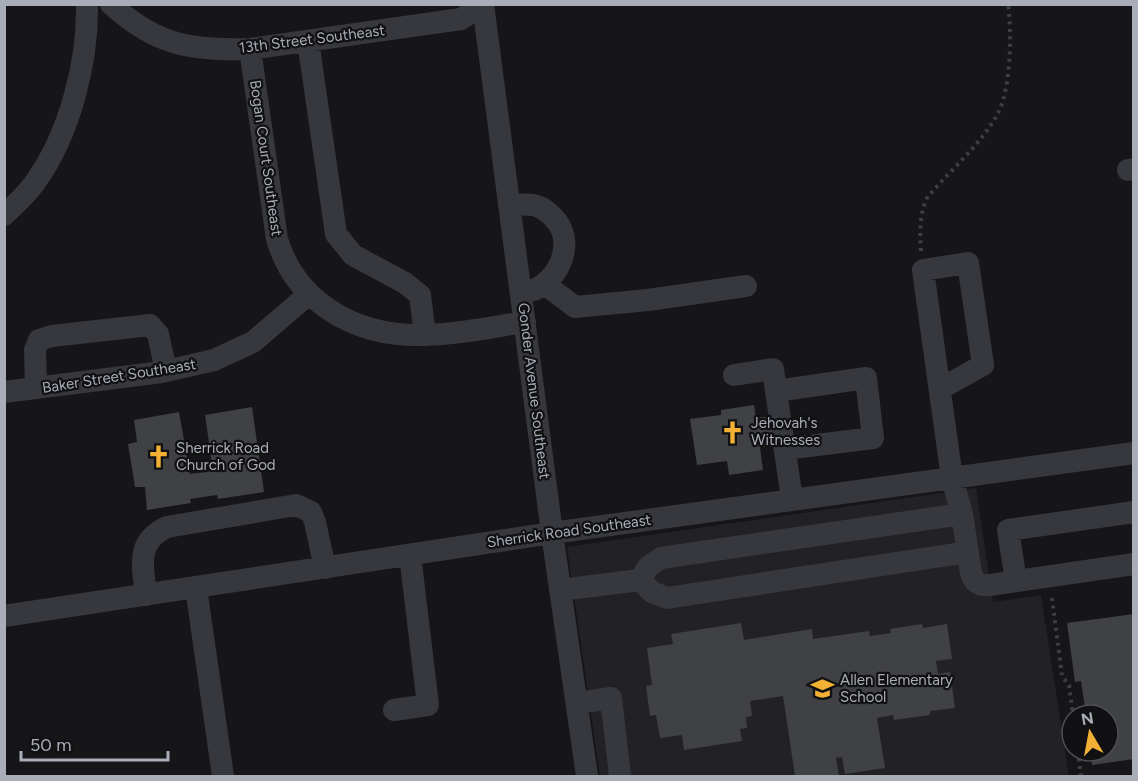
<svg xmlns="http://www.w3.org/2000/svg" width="1138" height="781" font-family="Figtree,sans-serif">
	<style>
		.built { fill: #222225 }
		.building { fill: #404145 }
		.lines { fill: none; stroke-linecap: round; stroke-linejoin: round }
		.path { stroke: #3d3f44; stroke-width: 4; stroke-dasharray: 3 4.5; stroke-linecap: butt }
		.minor { stroke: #37383d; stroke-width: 22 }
		.labels { text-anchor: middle; stroke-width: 4.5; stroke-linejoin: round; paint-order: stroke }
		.street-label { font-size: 15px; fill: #a8adb8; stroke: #111113 }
		.poi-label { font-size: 15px; fill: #a8adb8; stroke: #111113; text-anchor: start }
	</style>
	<rect width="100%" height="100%" fill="#161618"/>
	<path class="built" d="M 976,488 L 993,602 L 1041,595 L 1069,776 L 600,776 L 567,547 Z"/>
	<path class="building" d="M 754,405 L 756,418 L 771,416 L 776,445 L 760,447 L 763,470 L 729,475 L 727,461 L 697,465 L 690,419 L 721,415 L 721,410 Z
		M 252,407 L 264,492 L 218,499 L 217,495 L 190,499 L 191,503 L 147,510 L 145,487 L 135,487 L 128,444 L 137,442 L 134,420 L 179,412 L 190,474 L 213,471 L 205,415 Z
		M 1134,614 L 1134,759 L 1092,765 L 1090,751 L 1108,751 L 1108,715 L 1086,715 L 1081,681 L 1075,682 L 1067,623 Z
		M 741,623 L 744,640 L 812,629 L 813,639 L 869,631 L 870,636 L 891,633 L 890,629 L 922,624 L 923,628 L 947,624 L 952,659 L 936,661 L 938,674 L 950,672 L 955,708 L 930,711 L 930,715 L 894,720 L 893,715 L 877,718 L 885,768 L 845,774 L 842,757 L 836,758 L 839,776 L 795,776 L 783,696 L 750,701 L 752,716 L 746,717 L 747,728 L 740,729 L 742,741 L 684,750 L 682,735 L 660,738 L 656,715 L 650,716 L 646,686 L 652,685 L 647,648 L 673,644 L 671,634 Z"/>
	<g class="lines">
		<path class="path" d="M 921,251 C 920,232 919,215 927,198 C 950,170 981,145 998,113 C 1011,88 1012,33 1008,4
			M 1052,598 L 1062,676 L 1069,685 L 1073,715
			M 1078,751 L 1081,776"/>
		<path class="minor" d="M 111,4 C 155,45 192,51 250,49 L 461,19 L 484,4
			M 483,4 L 552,533 L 587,776
			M 308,41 L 336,234 L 353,255 L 405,283 L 420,295 L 425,335
			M 250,49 L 277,239 C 285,266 298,286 320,303 C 382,352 453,333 525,322
			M 1128,170 L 1134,169
			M 509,205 C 517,205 526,204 533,205 C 540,206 548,212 553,217 C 576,240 561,278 534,290
			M 4,215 C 15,205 28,193 36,181 C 70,133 88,62 87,4
			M 546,285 L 575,307 L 648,300 L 746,286
			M 734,375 L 773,369 L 776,391
			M 36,388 L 35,350 L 39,340 L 52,336 L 150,325 L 158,334 L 166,371
			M 940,389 L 983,365 L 968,263 L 923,270 L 952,478 L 962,514
			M 4,392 L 162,372 L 214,360 L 253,342 L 309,294
			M 785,449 L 873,438 L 866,378 L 776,391 L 792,499
			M 640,580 L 652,592 L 667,598 L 968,552
			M 1016,581 L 1008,530 L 1134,512
			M 196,588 L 223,776
			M 560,590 L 640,580 L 648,567 L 661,558 L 962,514 L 971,573 C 974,583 980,586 990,585 L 1134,564
			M 146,595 C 143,566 135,542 167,527 L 296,505 L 311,512 L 315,522 L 325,568
			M 4,616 L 552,533 L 1134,453
			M 578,703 L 611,698 L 620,776
			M 394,710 L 428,705 L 410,555"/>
	</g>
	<defs>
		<symbol id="church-bare" viewBox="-9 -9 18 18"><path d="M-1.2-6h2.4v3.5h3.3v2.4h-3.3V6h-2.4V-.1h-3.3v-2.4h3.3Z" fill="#f2b134" stroke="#111113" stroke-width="2.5" paint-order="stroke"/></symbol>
		<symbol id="school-bare" viewBox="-9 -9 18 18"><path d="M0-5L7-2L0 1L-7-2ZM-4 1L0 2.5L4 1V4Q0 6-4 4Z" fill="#f2b134" stroke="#111113" stroke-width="2.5" paint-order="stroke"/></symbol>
	</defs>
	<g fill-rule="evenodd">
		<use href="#church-bare" x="716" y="416" width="33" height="33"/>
		<use href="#church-bare" x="142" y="440" width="33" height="33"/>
		<use href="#school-bare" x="806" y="672" width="33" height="33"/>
	</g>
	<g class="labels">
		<g class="street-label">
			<text transform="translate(312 39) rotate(-7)" y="5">13th Street Southeast</text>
			<text transform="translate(266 158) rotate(82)" y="5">Bogan Court Southeast</text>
			<text transform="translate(119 376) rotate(-9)" y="5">Baker Street Southeast</text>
			<text transform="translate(534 391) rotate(83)" y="5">Gonder Avenue Southeast</text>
			<text transform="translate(569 531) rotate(-8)" y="5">Sherrick Road Southeast</text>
		</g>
		<g class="poi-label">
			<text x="751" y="428">Jehovah's<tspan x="751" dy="17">Witnesses</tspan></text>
			<text x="176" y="453">Sherrick Road<tspan x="176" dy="17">Church of God</tspan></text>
			<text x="840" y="685">Allen Elementary<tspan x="840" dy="17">School</tspan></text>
		</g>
	</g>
	<rect width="1138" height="781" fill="none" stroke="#a8adb8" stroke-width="12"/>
	<g transform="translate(1090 733) rotate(350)"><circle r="28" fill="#111113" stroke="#4d4f55" stroke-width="1.5"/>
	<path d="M0-4.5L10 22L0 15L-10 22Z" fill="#f2b134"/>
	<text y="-9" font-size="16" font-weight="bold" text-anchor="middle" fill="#a8adb8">N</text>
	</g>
	<path d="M21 751v9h147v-9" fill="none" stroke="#a8adb8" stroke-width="3"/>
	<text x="30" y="751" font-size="18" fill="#a8adb8" stroke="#111113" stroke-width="4.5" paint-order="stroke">50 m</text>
</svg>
